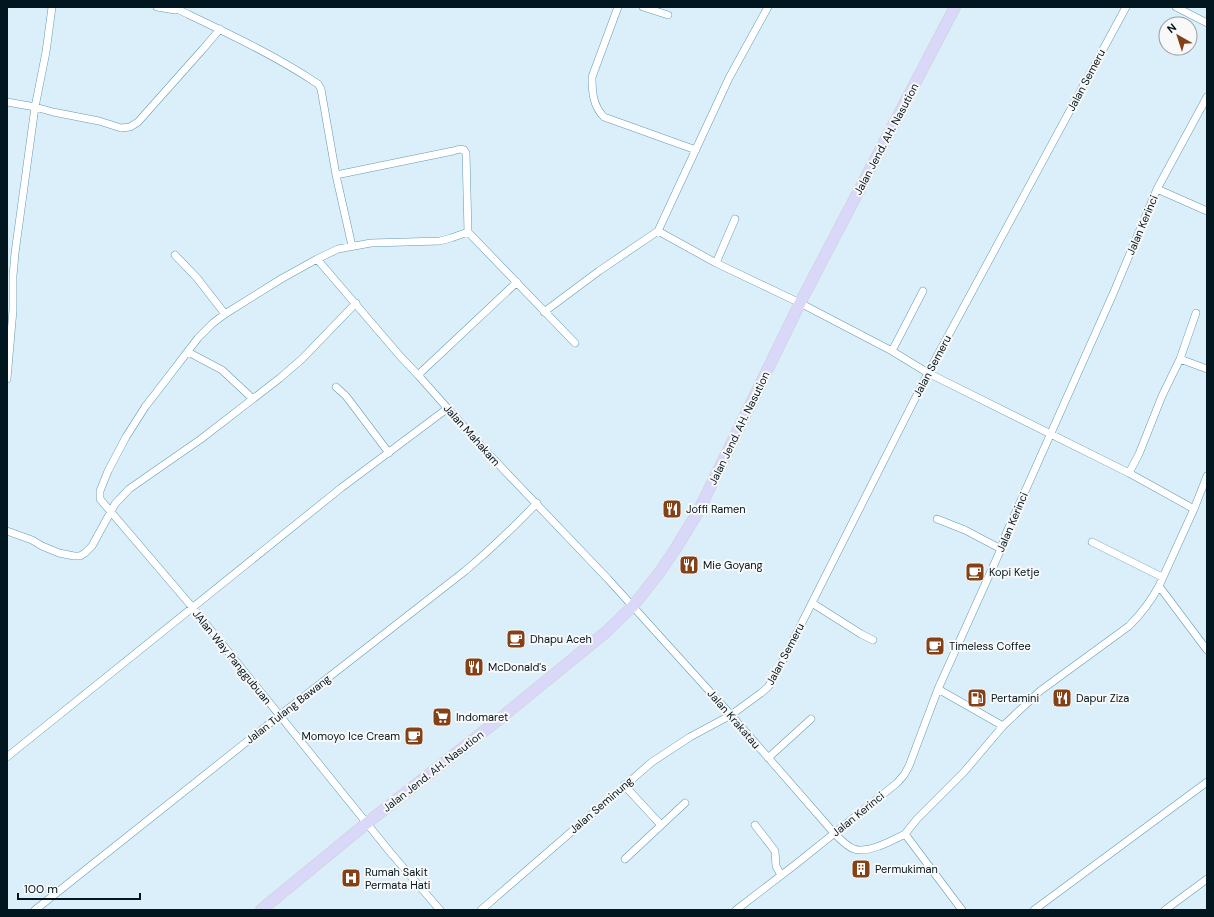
<svg xmlns="http://www.w3.org/2000/svg" width="1214" height="917" font-family="'DM Sans',sans-serif">
	<style>
		.lines { fill: none; stroke-linecap: round; stroke-linejoin: round }
		.minor-casing { stroke: #649ab2; stroke-width: 8 }
		.trunk-casing { stroke: #ccd0d2; stroke-width: 12 }
		.minor { stroke: #fff; stroke-width: 7 }
		.trunk { stroke: #dad8f8; stroke-width: 11 }
		.labels { text-anchor: middle; stroke-width: 4; stroke-linejoin: round; paint-order: stroke }
		.street-label { font-size: 11px; fill: #02161f; stroke: #f8f8f8 }
		.poi-label { font-size: 11px; fill: #02161f; stroke: #f8f8f8; text-anchor: start }
	</style>
	<rect width="100%" height="100%" fill="#daeffa"/>
	<g class="lines">
		<defs>
			<path id="minor" d="M 157,7 L 175,10 L 179,7
				M 618,7 L 592,77 C 592,92 593,106 604,117 L 696,150
				M 643,7 L 668,15
				M 1176,7 L 1207,23
				M 177,9 C 225,32 273,54 318,84 L 321,89 L 336,175 L 352,246
				M 7,102 L 35,107 L 46,52 L 52,7
				M 336,175 L 453,151 L 460,149 L 464,150 L 466,153 L 468,232 L 575,343
				M 1157,189 L 1207,211
				M 658,231 L 716,263 L 800,303 L 892,351 L 928,373 L 1129,473 L 1194,509
				M 175,255 L 197,278 L 225,314
				M 317,259 L 400,356 L 418,375 L 482,447 L 608,579 L 731,715 L 834,833 C 840,839 846,846 854,849 C 868,854 893,840 905,834
				M 716,263 L 735,219
				M 544,312 L 599,271 L 658,231 L 729,78 L 768,7
				M 892,351 L 923,291
				M 188,352 L 222,370 L 253,399
				M 1180,359 L 1207,369
				M 418,375 L 517,282
				M 7,379 L 13,310 L 13,276 L 15,253 L 35,107 L 53,112 L 99,121 L 121,128 L 130,127 L 138,122 L 203,49 L 220,29
				M 336,387 L 346,396 L 389,453
				M 1129,473 L 1139,454 L 1162,396 L 1180,359 L 1196,313
				M 937,519 L 965,530 L 1001,549
				M 7,531 L 32,540 L 42,546 L 59,553 L 74,556 L 80,556 L 85,553 L 92,546 L 115,504 L 129,489 L 201,439 L 280,378 L 302,359 L 356,303
				M 1092,542 L 1162,577
				M 1159,586 L 1207,650
				M 812,603 L 861,634 L 873,640
				M 938,689 L 1003,726
				M 7,757 L 341,488 L 448,408
				M 768,758 L 811,719
				M 624,785 L 661,825
				M 755,825 L 775,851 L 776,866 L 781,875
				M 625,859 L 685,803
				M 35,910 L 279,716 L 465,571 C 490,550 514,527 537,503
				M 440,910 L 390,852 L 193,608 L 105,505 L 100,499 L 100,491 L 108,471 L 126,437 L 145,407 L 169,376 L 198,338 L 213,323 L 225,314 L 281,279 L 317,259 L 338,249 L 371,243 L 440,241 L 451,238 L 468,232
				M 481,910 L 652,762 L 690,737 L 731,715 L 761,693 L 768,687 L 774,678 L 928,373 L 1126,7
				M 736,910 L 796,864 L 897,783 L 904,775 L 909,766 L 938,689 L 1001,549 L 1006,534 L 1113,294 L 1157,189 L 1207,97
				M 962,910 L 905,834 L 917,819 L 964,772 L 1003,726 L 1040,691 L 1129,626 C 1141,614 1151,601 1159,586 L 1194,509 L 1207,476
				M 1034,910 L 1207,782
				M 1165,910 L 1207,879"/>
			<path id="trunk" d="M 261,910 L 367,823 L 502,717 L 606,632 L 633,606 L 659,573 L 676,548 L 698,512 L 800,303 L 955,7"/>
		</defs>
		<use href="#minor" class="minor-casing"/>
		<use href="#trunk" class="trunk-casing"/>
		<use href="#minor" class="minor"/>
		<use href="#trunk" class="trunk"/>
	</g>
	<defs>
		<symbol id="restaurant-square" viewBox="-11 -11 22 22"><rect x="-9" y="-9" width="18" height="18" rx="4" fill="#854016" stroke="#f8f8f8"/><path d="M-5-6h1v4h1v-4h1v4h1v-4h1v5L-1.5 .5V6h-2V.5L-5-1ZM5-6V6H3V1.5H1.5Q1.5-4 5-6Z" fill="#fff"/></symbol>
		<symbol id="cafe-square" viewBox="-11 -11 22 22"><rect x="-9" y="-9" width="18" height="18" rx="4" fill="#854016" stroke="#f8f8f8"/><path d="M-5.5-4.5H6V0H3Q3 3.5 0 3.5H-2.5Q-5.5 3.5-5.5 0ZM3-3.2v2h1.7v-2ZM-6 4.5H4V6H-6Z" fill="#fff"/></symbol>
		<symbol id="fuel-square" viewBox="-11 -11 22 22"><rect x="-9" y="-9" width="18" height="18" rx="4" fill="#854016" stroke="#f8f8f8"/><path d="M-5.5-6h7V0h2V4h1.3V-2.5L3-4.5l.8-.8L6-3V5H2.5V1h-1V6h-7ZM-4.2-4.7v3.2H.2V-4.7Z" fill="#fff"/></symbol>
		<symbol id="supermarket-square" viewBox="-11 -11 22 22"><rect x="-9" y="-9" width="18" height="18" rx="4" fill="#854016" stroke="#f8f8f8"/><path d="M-6-5.5h2.5l.6 2H6L4.5 2H-2.5L-4.4-4H-6ZM-1.5 3.2a1.3 1.3 0 1 0 .1 0ZM3 3.2a1.3 1.3 0 1 0 .1 0Z" fill="#fff"/></symbol>
		<symbol id="building-square" viewBox="-11 -11 22 22"><rect x="-9" y="-9" width="18" height="18" rx="4" fill="#854016" stroke="#f8f8f8"/><path d="M-4-6H4V6H1V3H-1V6H-4ZM-2.5-4.3h1.7v1.8h-1.7ZM.8-4.3h1.7v1.8H.8ZM-2.5-1h1.7V.8h-1.7ZM.8-1h1.7V.8H.8Z" fill="#fff"/></symbol>
		<symbol id="hospital-square" viewBox="-11 -11 22 22"><rect x="-9" y="-9" width="18" height="18" rx="4" fill="#854016" stroke="#f8f8f8"/><path d="M-5-5h3v3.5h4V-5h3V5h-3V1.5h-4V5h-3Z" fill="#fff"/></symbol>
	</defs>
	<g fill-rule="evenodd">
		<use href="#restaurant-square" x="661" y="498" width="22" height="22"/>
		<use href="#restaurant-square" x="678" y="554" width="22" height="22"/>
		<use href="#cafe-square" x="964" y="561" width="22" height="22"/>
		<use href="#cafe-square" x="505" y="628" width="22" height="22"/>
		<use href="#cafe-square" x="924" y="635" width="22" height="22"/>
		<use href="#restaurant-square" x="463" y="656" width="22" height="22"/>
		<use href="#fuel-square" x="966" y="687" width="22" height="22"/>
		<use href="#restaurant-square" x="1051" y="687" width="22" height="22"/>
		<use href="#supermarket-square" x="431" y="706" width="22" height="22"/>
		<use href="#cafe-square" x="403" y="725" width="22" height="22"/>
		<use href="#building-square" x="850" y="858" width="22" height="22"/>
		<use href="#hospital-square" x="340" y="867" width="22" height="22"/>
	</g>
	<g class="labels">
		<g class="street-label">
			<text transform="translate(1086 80) rotate(-62)" y="4">Jalan Semeru</text>
			<text transform="translate(886 139) rotate(-62)" y="4">Jalan Jend. AH. Nasution</text>
			<text transform="translate(1142 225) rotate(-67)" y="4">Jalan Kerinci</text>
			<text transform="translate(932 366) rotate(-62)" y="4">Jalan Semeru</text>
			<text transform="translate(739 428) rotate(-64)" y="4">Jalan Jend. AH. Nasution</text>
			<text transform="translate(472 435) rotate(48)" y="4">Jalan Mahakam</text>
			<text transform="translate(1012 522) rotate(-67)" y="4">Jalan Kerinci</text>
			<text transform="translate(785 654) rotate(-62)" y="4">Jalan Semeru</text>
			<text transform="translate(232 657) rotate(51)" y="4">JAlan Way Panggubuan</text>
			<text transform="translate(288 709) rotate(-38)" y="4">Jalan Tulang Bawang</text>
			<text transform="translate(734 719) rotate(49)" y="4">Jalan Krakatau</text>
			<text transform="translate(433 771) rotate(-38)" y="4">Jalan Jend. AH. Nasution</text>
			<text transform="translate(601 805) rotate(-41)" y="4">Jalan Seminung</text>
			<text transform="translate(858 814) rotate(-39)" y="4">Jalan Kerinci</text>
		</g>
		<g class="poi-label">
			<text x="686" y="513">Joffi Ramen</text>
			<text x="703" y="569">Mie Goyang</text>
			<text x="989" y="576">Kopi Ketje</text>
			<text x="530" y="643">Dhapu Aceh</text>
			<text x="949" y="650">Timeless Coffee</text>
			<text x="488" y="671">McDonald's</text>
			<text x="991" y="702">Pertamini</text>
			<text x="1076" y="702">Dapur Ziza</text>
			<text x="456" y="721">Indomaret</text>
			<text x="400" y="740" text-anchor="end">Momoyo Ice Cream</text>
			<text x="875" y="873">Permukiman</text>
			<text x="365" y="876">Rumah Sakit<tspan x="365" dy="13">Permata Hati</tspan></text>
		</g>
	</g>
	<rect width="1214" height="917" fill="none" stroke="#02161f" stroke-width="16"/>
	<g transform="translate(1178 36) rotate(321)"><circle r="19" fill="#f8f8f8" stroke="#969ea1"/>
	<path d="M0-3L7 15L0 10L-7 15Z" fill="#854016"/>
	<text y="-6" font-size="11" font-weight="bold" text-anchor="middle" fill="#02161f">N</text>
	</g>
	<path d="M18 893v6h122v-6" fill="none" stroke="#02161f" stroke-width="2"/>
	<text x="24" y="893" font-size="12" fill="#02161f" stroke="#f8f8f8" stroke-width="3" paint-order="stroke">100 m</text>
</svg>
